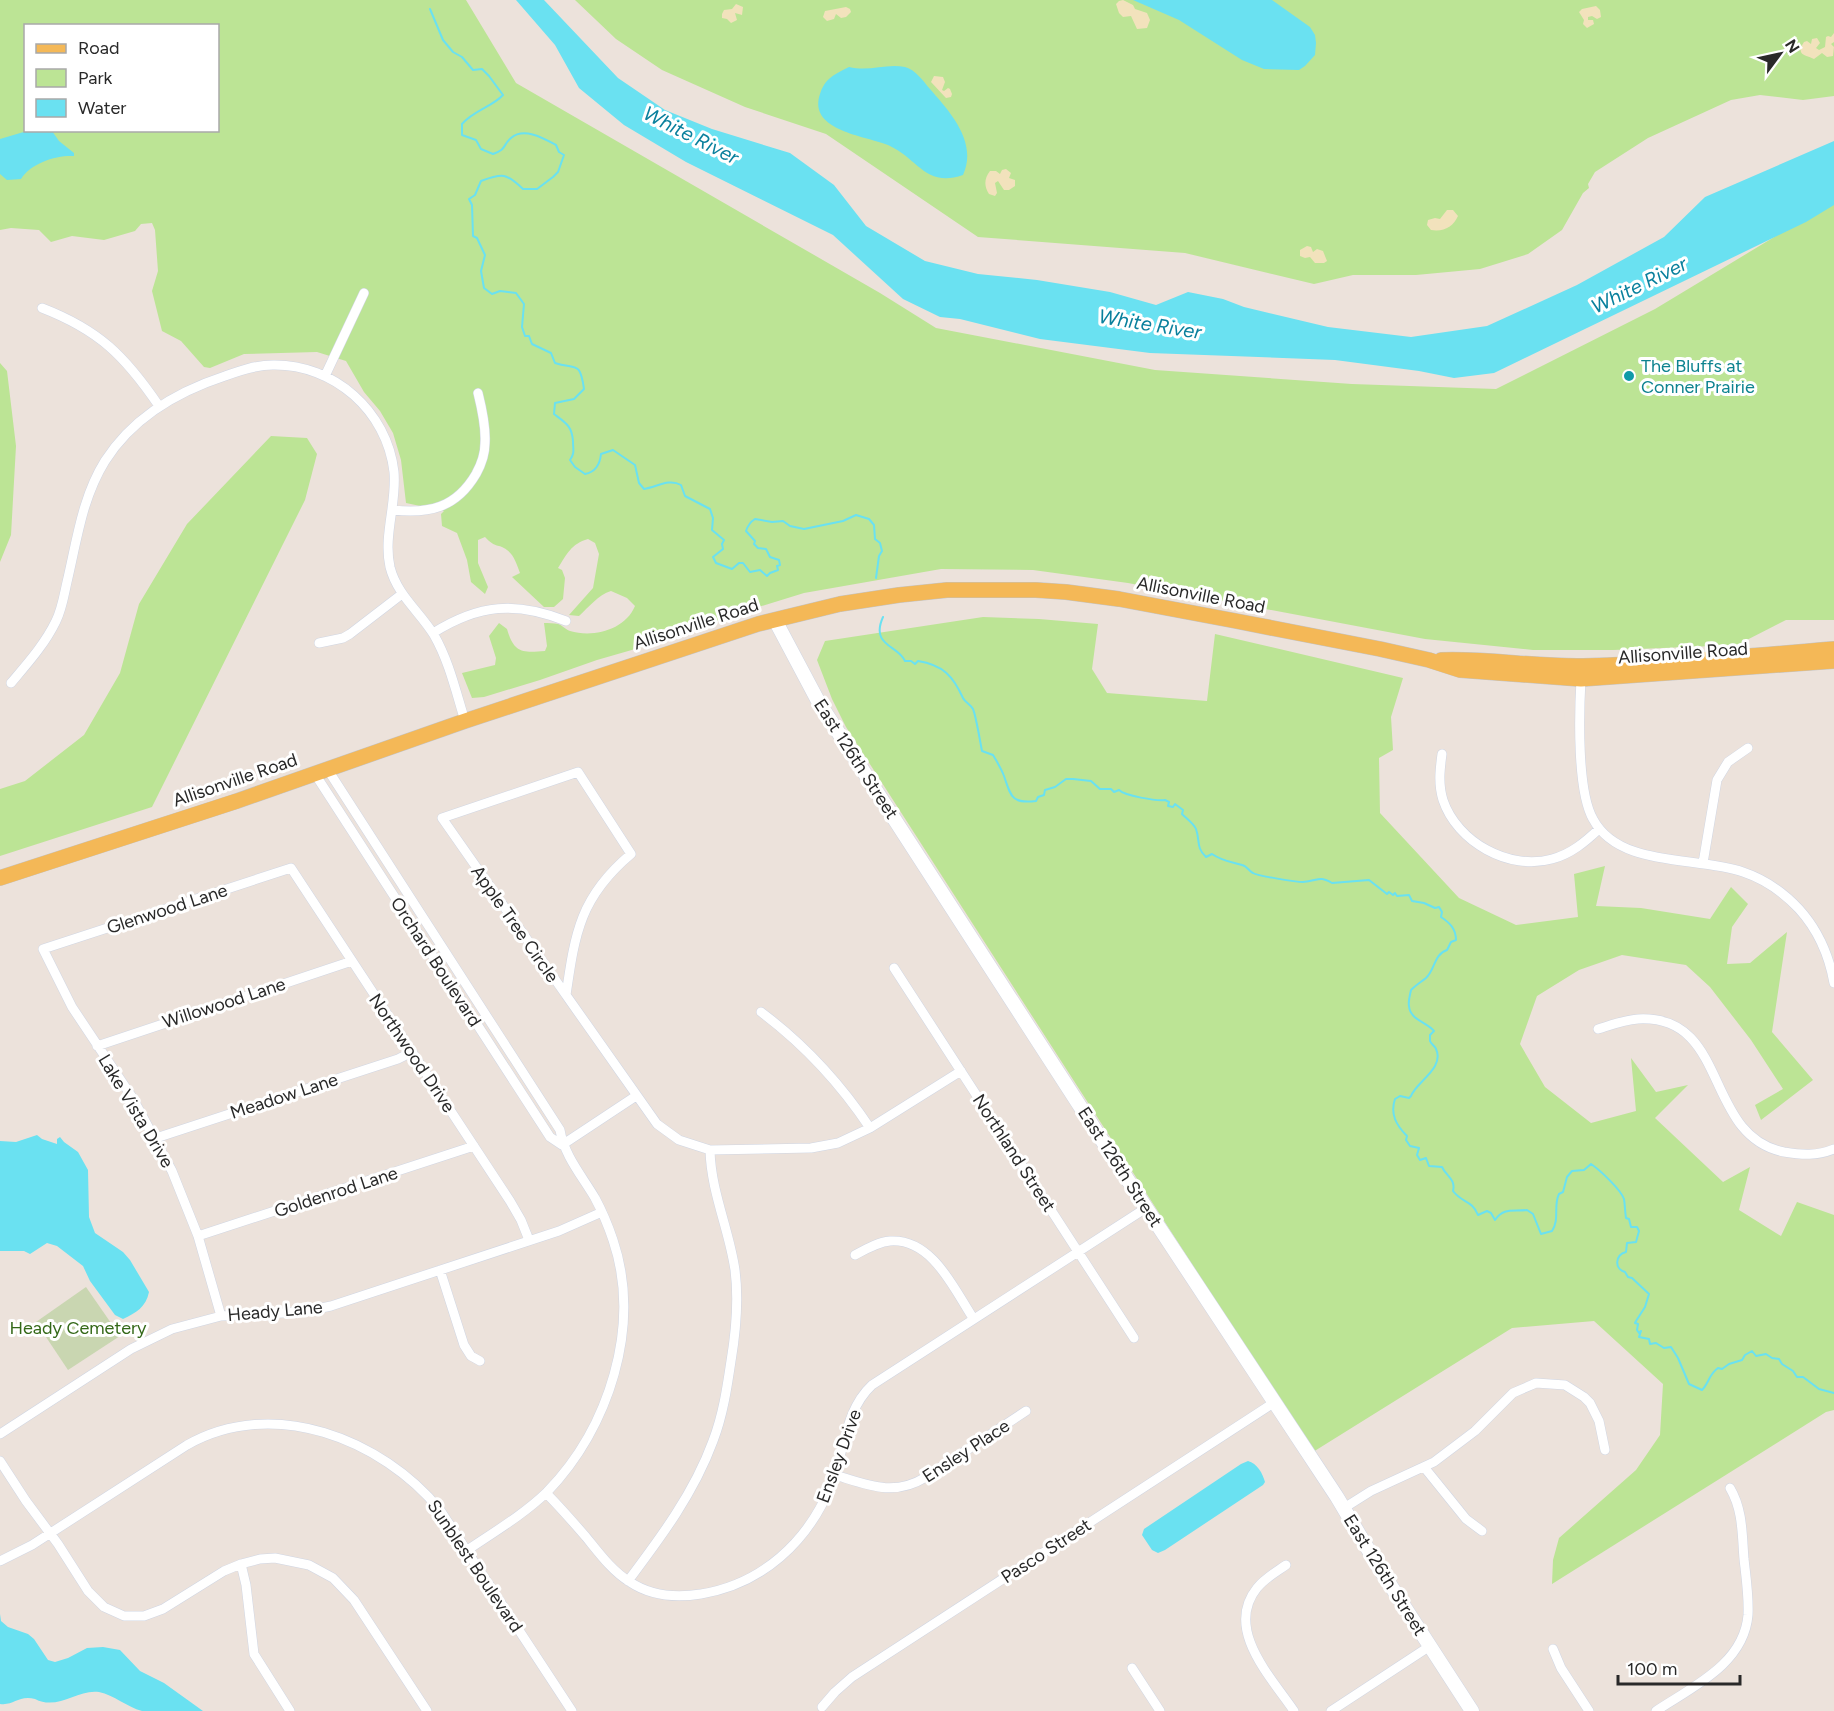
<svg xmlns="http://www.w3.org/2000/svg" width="1834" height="1711" font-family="Figtree,sans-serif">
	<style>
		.green { fill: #bce495; fill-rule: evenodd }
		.sand { fill: #f2e2bc }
		.cemetery { fill: #c9d6b1 }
		.water { fill: #6ae1f1 }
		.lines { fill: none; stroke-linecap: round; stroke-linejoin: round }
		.stream { stroke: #6ae1f1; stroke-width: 2 }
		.minor-casing { stroke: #d0d6e3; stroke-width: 10 }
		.secondary-casing { stroke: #d0d6e3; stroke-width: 15 }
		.primary-casing { stroke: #c3c3c3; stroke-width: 16 }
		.minor { stroke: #fff; stroke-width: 9 }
		.secondary { stroke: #fff; stroke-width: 14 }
		.primary { stroke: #f4b857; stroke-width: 15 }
		.culture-dot { fill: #0f9aa8; stroke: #fff; stroke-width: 2 }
		.labels { text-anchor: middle; stroke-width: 6; stroke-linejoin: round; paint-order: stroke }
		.culture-label { font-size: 18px; fill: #0d838f; stroke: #fff; text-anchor: start }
		.street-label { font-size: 18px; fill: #292929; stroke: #fff }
		.park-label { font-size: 18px; fill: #346818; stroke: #fff }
		.water-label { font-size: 20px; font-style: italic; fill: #0a809d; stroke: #fff }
	</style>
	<rect width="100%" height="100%" fill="#ece2db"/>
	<path class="green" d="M 0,0 L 466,0 L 516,83 L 880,293 L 936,328 L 1155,370 L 1352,384 L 1496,389 L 1655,309 L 1834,201 L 1834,620 L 1786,620 L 1737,645 L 1613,650 L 1533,650 L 1425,639 L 1128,583 L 1033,570 L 941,569 L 804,593 L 739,613 L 656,643 L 597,660 L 540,680 L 484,697 L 472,698 L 462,673 L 495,665 L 496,658 L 489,636 L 499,623 L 507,629 C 514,653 522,653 545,651 L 547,646 L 544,623 C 548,623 554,623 558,624 C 562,625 565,629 570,631 C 593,638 625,630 635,606 L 627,598 L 611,591 C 598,595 589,607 579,616 L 569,615 L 593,588 L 599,554 L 595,543 L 588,539 C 571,544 567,554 558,568 L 562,570 L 565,578 L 563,599 L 554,607 L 544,607 L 512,577 L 520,573 C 517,565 514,555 507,550 C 498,543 496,549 485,537 L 478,540 L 478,563 L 488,587 L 485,594 L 471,582 L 467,560 L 457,533 L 442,526 L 441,514 L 444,511 L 406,503 L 401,460 L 393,433 L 380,411 L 364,392 L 346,361 L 317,352 L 244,354 L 210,368 L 204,367 L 181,341 L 162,331 L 152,291 L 158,271 L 155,230 L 152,223 L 141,224 L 135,231 L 104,240 L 72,236 L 51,242 L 39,230 L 11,228 L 0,230 ZM 26,26 L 218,26 L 218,130 L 26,130 Z
		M 575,0 L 1834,0 L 1834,96 L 1803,100 L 1760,95 L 1731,100 L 1648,138 L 1595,172 L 1588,184 L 1589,188 L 1583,193 L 1562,230 L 1528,254 L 1480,269 L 1416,275 L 1353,275 L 1314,284 L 1185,253 L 978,237 L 826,134 L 745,107 L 662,70 L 616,39 Z
		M 0,363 L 7,371 L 16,446 L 11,535 L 0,562 Z
		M 271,436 L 307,438 L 317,454 L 305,500 L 152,807 L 0,856 L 0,789 L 25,781 L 84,735 L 120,673 L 139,604 L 187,524 Z
		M 983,617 L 1039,619 L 1098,624 L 1092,669 L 1107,693 L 1207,701 L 1215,634 L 1403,678 L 1391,717 L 1393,750 L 1379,758 L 1380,813 L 1459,898 L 1516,925 L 1578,917 L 1574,874 L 1605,866 L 1596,906 L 1641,908 L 1710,919 L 1731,887 L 1748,904 L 1732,927 L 1727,964 L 1750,963 L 1787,932 L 1772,1032 L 1813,1080 L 1761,1120 L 1755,1105 L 1783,1089 L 1751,1040 L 1710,987 L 1686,965 L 1622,955 L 1579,970 L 1537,996 L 1520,1044 L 1545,1087 L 1591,1123 L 1636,1111 L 1631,1058 L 1656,1092 L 1688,1085 L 1655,1118 L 1723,1182 L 1750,1167 L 1739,1210 L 1781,1236 L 1797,1202 L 1834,1215 L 1834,1410 L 1826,1412 L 1552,1584 L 1553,1560 L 1559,1538 L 1636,1470 L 1660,1435 L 1663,1384 L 1594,1321 L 1512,1328 L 1313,1452 L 846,727 L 832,699 L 817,660 L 825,641 Z"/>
	<path class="sand" d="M 1123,0 L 1133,5 L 1135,9 L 1147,13 L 1150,20 L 1147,28 L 1137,29 L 1131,16 L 1123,17 L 1119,13 L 1116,4 L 1119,1 Z
		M 736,4 L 743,7 L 742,15 L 735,13 L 737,20 L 731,23 L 727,19 L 722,18 L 722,14 L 724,10 L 732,9 Z
		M 1596,6 L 1600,10 L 1601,17 L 1597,19 L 1592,16 L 1588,17 L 1588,20 L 1593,20 L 1594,24 L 1587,28 L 1583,24 L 1584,20 L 1579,12 L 1582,9 Z
		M 846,7 L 850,9 L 851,12 L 846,17 L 841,18 L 836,14 L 834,19 L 827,21 L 823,17 L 825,11 Z
		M 1834,33 L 1834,42 L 1831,44 L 1834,47 L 1833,56 L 1827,57 L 1822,53 L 1814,59 C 1806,55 1795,56 1804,42 L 1807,41 L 1811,44 L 1812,39 L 1817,38 L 1820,43 L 1816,48 L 1819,50 L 1825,47 L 1826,37 L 1828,36 L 1831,37 Z
		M 934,76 L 943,77 L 945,82 L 942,90 L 944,91 L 948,88 L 950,89 L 952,94 L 951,97 L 946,98 L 931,82 Z
		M 1006,169 L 1011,173 L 1009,178 L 1015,180 L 1015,186 L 1009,190 L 1004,190 L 998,181 L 995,183 L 997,193 L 995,196 L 989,194 C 984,186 984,179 990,171 L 996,171 L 1000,174 L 1002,170 Z
		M 1447,210 L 1453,210 L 1458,216 C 1453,227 1444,232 1431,230 L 1427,225 L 1428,220 L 1435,218 L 1440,219 Z
		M 1307,246 L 1311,247 L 1313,252 L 1317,249 L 1323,251 L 1327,261 L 1324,263 L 1315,263 L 1310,257 L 1305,258 L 1300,256 L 1300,250 Z"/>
	<path class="cemetery" d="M 86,1287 L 120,1336 L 68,1370 L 36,1322 Z"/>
	<path class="water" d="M 516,0 L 544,0 L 618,78 L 665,110 L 712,129 L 790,153 L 834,185 L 866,226 L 925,261 L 978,274 L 1037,280 L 1110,292 L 1156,305 L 1188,292 L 1223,299 L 1244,307 L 1328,327 L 1411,337 L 1487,326 L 1577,285 L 1664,237 L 1705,197 L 1834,141 L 1834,205 L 1806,222 L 1494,373 L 1454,378 L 1419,371 L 1335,360 L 1150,353 L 1040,339 L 960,319 L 940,317 L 903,299 L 833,235 L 686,162 L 624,125 L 579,88 L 555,45 Z
		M 1133,0 L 1272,0 L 1310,27 L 1315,35 L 1316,43 L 1315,55 L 1305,66 L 1299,70 L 1264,69 L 1242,60 L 1179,20 Z
		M 849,67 C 870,72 886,63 905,67 C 916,70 923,81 930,89 C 950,112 978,142 963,175 C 926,188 918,159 890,146 C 869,136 807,132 820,94 C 825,78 835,74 849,67 Z
		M 27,131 L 52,131 L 59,141 L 74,153 L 74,156 C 56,155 31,163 21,179 L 7,180 L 0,174 L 0,139 Z
		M 37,1135 L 42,1139 L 57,1144 L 57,1139 L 60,1137 L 64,1142 L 78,1152 L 88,1170 L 89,1217 L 95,1233 L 123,1252 L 130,1260 L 149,1292 C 146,1307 136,1313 123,1319 L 115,1315 L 90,1281 L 83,1266 L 57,1246 L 47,1243 L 30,1254 L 24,1251 L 0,1251 L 0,1141 L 16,1142 Z
		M 1248,1461 C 1257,1463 1263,1474 1265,1482 L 1263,1485 L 1165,1550 L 1158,1553 L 1152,1550 L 1142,1535 L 1144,1529 L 1241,1464 Z
		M 0,1614 L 1,1621 L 8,1627 L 28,1634 L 34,1639 L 48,1660 L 55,1662 L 68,1658 L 87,1648 L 103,1647 L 120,1650 L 140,1671 L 164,1683 L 203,1711 C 189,1711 153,1711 142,1711 C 127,1707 114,1695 99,1692 C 77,1689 58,1711 35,1699 C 18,1695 14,1706 0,1704 Z"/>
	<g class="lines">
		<path class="stream" d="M 430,9 L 443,40 L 453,52 L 462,57 L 473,70 L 482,69 L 489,76 L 503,95 C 492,107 474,110 462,124 L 462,135 L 476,140 L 481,149 L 493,154 C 507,149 502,146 511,138 C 524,127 543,138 556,145 L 559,152 L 564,155 L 558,172 L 553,177 L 537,189 L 523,189 C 506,173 503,173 481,181 L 475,195 L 469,199 L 472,205 L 473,236 L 477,238 L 485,255 L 481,271 L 484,288 L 492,294 L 500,291 L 516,293 L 524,304 L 522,327 L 525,336 L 529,336 L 532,344 L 551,353 L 555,363 C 576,370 580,360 584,389 L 574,399 L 555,403 L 554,414 C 566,423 572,426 573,441 C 573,450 575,453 570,460 L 575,467 L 585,474 C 596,472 600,464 601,454 L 613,450 L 635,465 L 639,483 L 644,489 C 657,487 669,478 681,485 L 685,496 L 710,509 L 713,518 L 712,530 L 724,540 L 722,544 L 723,549 L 713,557 L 716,563 L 732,569 L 739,563 L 743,563 L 750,572 L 760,570 L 767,576 L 770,573 L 778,570 L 777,566 L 780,565 L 779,560 L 770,557 L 766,549 L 758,548 L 754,544 L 755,541 L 746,531 C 748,525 750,522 755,519 L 772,522 L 783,521 L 790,526 L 804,529 L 843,521 L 856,515 L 869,519 L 874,525 L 875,539 L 880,543 L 882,551 L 879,556 L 876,578
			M 883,617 C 870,646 898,645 905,661 L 911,661 L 915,664 L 918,661 C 943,665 953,676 963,698 C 965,702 971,705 973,709 C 976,716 980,741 982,751 L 993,755 C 997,762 1001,768 1004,776 C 1011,797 1012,804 1036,801 L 1038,797 L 1044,795 L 1045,790 L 1055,787 L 1066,779 L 1073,779 L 1091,781 L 1100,789 L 1111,789 L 1114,792 L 1119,790 C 1125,796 1156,801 1165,800 L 1169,802 L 1168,806 L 1173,807 L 1175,804 L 1183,810 L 1182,814 C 1186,818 1194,824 1196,829 C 1200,840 1196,848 1206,857 L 1212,854 C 1222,861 1231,862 1242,865 C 1247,866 1249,871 1253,873 C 1258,876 1296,882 1303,882 C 1318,881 1319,875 1332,883 L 1369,880 L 1387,894 L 1389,892 L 1393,895 L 1395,893 L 1397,896 L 1409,895 L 1412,901 L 1424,903 L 1435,908 L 1439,907 L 1442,912 L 1441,917 C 1450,923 1456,929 1456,940 L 1451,942 L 1447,950 C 1434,954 1435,970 1426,978 C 1421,982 1416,985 1411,990 C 1410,995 1408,1002 1409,1006 C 1410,1020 1427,1022 1434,1031 L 1430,1035 L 1430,1041 C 1431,1044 1435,1046 1436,1049 C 1445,1068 1416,1082 1411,1096 L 1409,1098 L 1400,1096 L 1395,1099 C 1390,1114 1396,1125 1407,1136 L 1406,1140 L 1410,1146 L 1419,1148 L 1417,1155 L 1420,1160 L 1426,1158 L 1429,1166 L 1442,1167 C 1446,1176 1456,1179 1453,1191 C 1462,1203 1472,1200 1478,1215 L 1487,1211 L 1491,1213 L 1495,1220 C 1504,1207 1513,1212 1527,1210 L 1533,1214 L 1541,1234 L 1552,1231 C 1560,1219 1553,1206 1559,1194 L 1563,1192 L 1567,1177 L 1572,1171 L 1584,1170 L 1591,1164 C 1600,1170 1621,1190 1624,1199 C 1625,1205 1625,1212 1626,1218 L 1629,1219 L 1631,1227 L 1637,1227 L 1639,1231 L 1636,1242 L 1627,1243 L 1626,1252 C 1615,1255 1614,1269 1625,1272 L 1628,1277 L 1632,1278 L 1649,1294 L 1645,1307 L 1636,1321 L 1635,1323 L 1638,1324 L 1637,1330 L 1639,1333 L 1641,1331 L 1639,1337 L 1649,1339 L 1650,1344 L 1656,1343 L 1664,1348 L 1671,1347 L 1678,1358 L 1689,1384 L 1702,1390 C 1709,1383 1709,1374 1718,1368 L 1722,1369 L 1729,1364 L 1742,1360 L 1745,1355 L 1752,1351 L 1756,1356 L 1766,1354 L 1772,1358 L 1779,1359 L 1782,1364 L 1793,1371 L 1797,1377 L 1803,1377 L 1819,1389 L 1834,1393"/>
		<defs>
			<path id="minor" d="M 42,308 C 99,330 125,356 159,406
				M 325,376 L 364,293
				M 393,510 C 429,514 456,508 476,474 C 481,465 485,455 485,443 C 486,427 482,409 478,393
				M 433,633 C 479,604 516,601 566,621
				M 319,643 L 343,638 L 350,634 L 402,594
				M 1581,679 C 1579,714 1577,791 1593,819 C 1619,868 1696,856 1743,872 C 1764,879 1784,893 1799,909 C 1818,930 1829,955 1834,983
				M 11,683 C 27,664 45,644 56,621 C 62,609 64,595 67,582 C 77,540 82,498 105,461 C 133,417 176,392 225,376 C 241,370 256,365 273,365 C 334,364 387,411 394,472 C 397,503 383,536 390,567 C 397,595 420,612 434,635 C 449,661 456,692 465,721
				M 1442,754 C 1440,769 1438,784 1443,800 C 1457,842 1509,871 1552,859 C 1571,854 1585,842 1599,829
				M 328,770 L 560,1130 C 564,1155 582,1176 595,1198 C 602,1211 608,1225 613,1240 C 642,1326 609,1428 547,1492 C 523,1515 494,1532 466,1551
				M 578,772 L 631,854 C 580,897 575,933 566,995 L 442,818 Z
				M 315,774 L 550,1137 L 562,1145
				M 1703,863 L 1717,780 L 1728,762 L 1748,748
				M 894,968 L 1134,1338
				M 566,995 L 657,1124 L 679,1140 L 710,1150 L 811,1148 L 838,1143 L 870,1128 L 961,1071
				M 761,1012 C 805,1045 840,1083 870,1128
				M 1598,1029 C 1611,1025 1624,1020 1638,1019 C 1730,1014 1703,1136 1784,1152 C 1802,1155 1817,1156 1834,1149
				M 97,1046 L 352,961
				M 156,1138 L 398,1059 L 412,1052
				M 562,1145 L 636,1096
				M 198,1236 L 474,1146
				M 855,1255 C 866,1249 878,1242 890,1241 C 932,1238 954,1289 973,1318
				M 440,1270 L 464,1345 L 471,1356 L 480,1361
				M 221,1316 L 198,1236 L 172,1171 L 132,1097 L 72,1007 L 43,949 L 291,868 L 510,1201 L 521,1220 L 529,1240
				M 0,1434 L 131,1349 L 172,1329 L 221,1316 L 302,1312 L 331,1306 L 559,1231 L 602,1212
				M 0,1461 L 26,1501 L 58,1544 L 88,1591 L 104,1607 L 124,1616 L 144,1616 L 163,1609 L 224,1571 L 241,1564 L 260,1559 L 275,1558 L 309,1565 L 333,1578 L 354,1600 L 427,1711
				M 1424,1467 L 1466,1519 L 1482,1531
				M 835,1475 C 868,1485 894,1497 926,1477 L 1026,1411
				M 546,1493 C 560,1507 573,1522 586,1537 C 599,1553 612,1571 630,1582 C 651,1596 676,1598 701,1594 C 762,1584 808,1542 831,1485 C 845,1452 844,1411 872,1385 L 1146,1208
				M 1344,1508 L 1371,1491 L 1434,1462 L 1475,1431 L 1513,1393 L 1536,1383 L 1565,1385 L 1584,1397 L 1590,1403 L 1599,1421 L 1605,1450
				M 0,1561 L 32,1545 L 187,1445 C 273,1396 382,1439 440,1510 L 572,1711
				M 241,1564 L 246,1585 L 254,1654 L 290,1711
				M 1286,1565 C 1276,1572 1265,1578 1257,1588 C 1224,1629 1271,1677 1294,1711
				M 628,1581 C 661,1537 694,1493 713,1441 C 723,1415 727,1388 731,1361 C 736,1331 739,1301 735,1270 C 729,1229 711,1192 710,1150
				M 1553,1649 L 1561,1668 L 1589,1711
				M 1132,1668 L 1160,1711
				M 822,1707 L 835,1692 L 852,1677 L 1275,1402
				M 1331,1711 L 1430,1646
				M 1656,1711 C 1692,1687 1744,1664 1748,1615 C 1749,1597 1746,1577 1744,1559 C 1742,1534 1743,1510 1730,1488"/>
			<path id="secondary" d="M 775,620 L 818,701 L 1118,1165 L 1337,1497 L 1378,1566 L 1472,1711"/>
			<path id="primary" d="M 1441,660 C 1488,658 1535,667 1583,666 C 1667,664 1750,656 1834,649
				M 0,878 L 237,801 L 465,721 L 758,624 L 840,604 L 899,595 L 947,590 L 1036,590 L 1066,592 L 1119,599 L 1236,621 L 1380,649 L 1429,660 L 1460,670 L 1581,679 L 1834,661"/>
		</defs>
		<use href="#minor" class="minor-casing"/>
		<use href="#secondary" class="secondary-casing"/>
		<use href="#primary" class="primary-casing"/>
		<use href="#minor" class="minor"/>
		<use href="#secondary" class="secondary"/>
		<use href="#primary" class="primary"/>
	</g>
	<circle class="culture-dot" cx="1629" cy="376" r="6"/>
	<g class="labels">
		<g class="culture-label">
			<text x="1641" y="372">The Bluffs at<tspan x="1641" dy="21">Conner Prairie</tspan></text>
		</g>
		<g class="street-label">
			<text transform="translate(1201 595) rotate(11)" y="6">Allisonville Road</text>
			<text transform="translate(696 624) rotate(-18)" y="6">Allisonville Road</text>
			<text transform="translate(1683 653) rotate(-4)" y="6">Allisonville Road</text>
			<text transform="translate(856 759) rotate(57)" y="6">East 126th Street</text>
			<text transform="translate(235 780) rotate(-19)" y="6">Allisonville Road</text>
			<text transform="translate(167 909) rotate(-18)" y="6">Glenwood Lane</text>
			<text transform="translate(515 924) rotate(55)" y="6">Apple Tree Circle</text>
			<text transform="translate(436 962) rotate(57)" y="6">Orchard Boulevard</text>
			<text transform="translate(224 1003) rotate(-18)" y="6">Willowood Lane</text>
			<text transform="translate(412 1053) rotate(56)" y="6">Northwood Drive</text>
			<text transform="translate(284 1096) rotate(-18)" y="6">Meadow Lane</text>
			<text transform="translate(136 1111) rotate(59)" y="6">Lake Vista Drive</text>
			<text transform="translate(1014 1153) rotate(57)" y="6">Northland Street</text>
			<text transform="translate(1120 1167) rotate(57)" y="6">East 126th Street</text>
			<text transform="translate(336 1192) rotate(-18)" y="6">Goldenrod Lane</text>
			<text transform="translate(275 1311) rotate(-5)" y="6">Heady Lane</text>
			<text transform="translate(966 1451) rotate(-33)" y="6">Ensley Place</text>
			<text transform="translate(839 1456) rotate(-70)" y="6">Ensley Drive</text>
			<text transform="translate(1046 1551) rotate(-33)" y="6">Pasco Street</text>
			<text transform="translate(475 1566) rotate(56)" y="6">Sunblest Boulevard</text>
			<text transform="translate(1385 1575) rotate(58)" y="6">East 126th Street</text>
		</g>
		<g class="park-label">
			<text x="78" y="1334">Heady Cemetery</text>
		</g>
		<g class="water-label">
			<text transform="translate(691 135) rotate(27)" y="7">White River</text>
			<text transform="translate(1639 285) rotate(-26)" y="7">White River</text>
			<text transform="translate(1150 324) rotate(9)" y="7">White River</text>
		</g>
	</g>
	<rect x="24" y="24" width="195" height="108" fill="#ffffff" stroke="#a9a9a9" stroke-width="1.5"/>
	<rect x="36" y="44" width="30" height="9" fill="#f4b857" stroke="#a9a9a9" stroke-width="1.5"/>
	<text x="78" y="54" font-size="18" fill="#292929">Road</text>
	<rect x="36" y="69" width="30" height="18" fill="#bce495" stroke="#a9a9a9" stroke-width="1.5"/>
	<text x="78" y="84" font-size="18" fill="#292929">Park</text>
	<rect x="36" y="99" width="30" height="18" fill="#6ae1f1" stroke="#a9a9a9" stroke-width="1.5"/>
	<text x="78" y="114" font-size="18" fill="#292929">Water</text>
	<g transform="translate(1780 54) rotate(57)" stroke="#ffffff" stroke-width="4.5" paint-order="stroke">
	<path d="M0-4.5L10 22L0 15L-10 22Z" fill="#292929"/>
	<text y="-9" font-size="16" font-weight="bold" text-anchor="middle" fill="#292929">N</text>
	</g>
	<path d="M1618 1675v9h122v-9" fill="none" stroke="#292929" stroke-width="3"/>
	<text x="1627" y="1675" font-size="18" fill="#292929" stroke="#ffffff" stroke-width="4.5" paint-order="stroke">100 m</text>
</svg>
